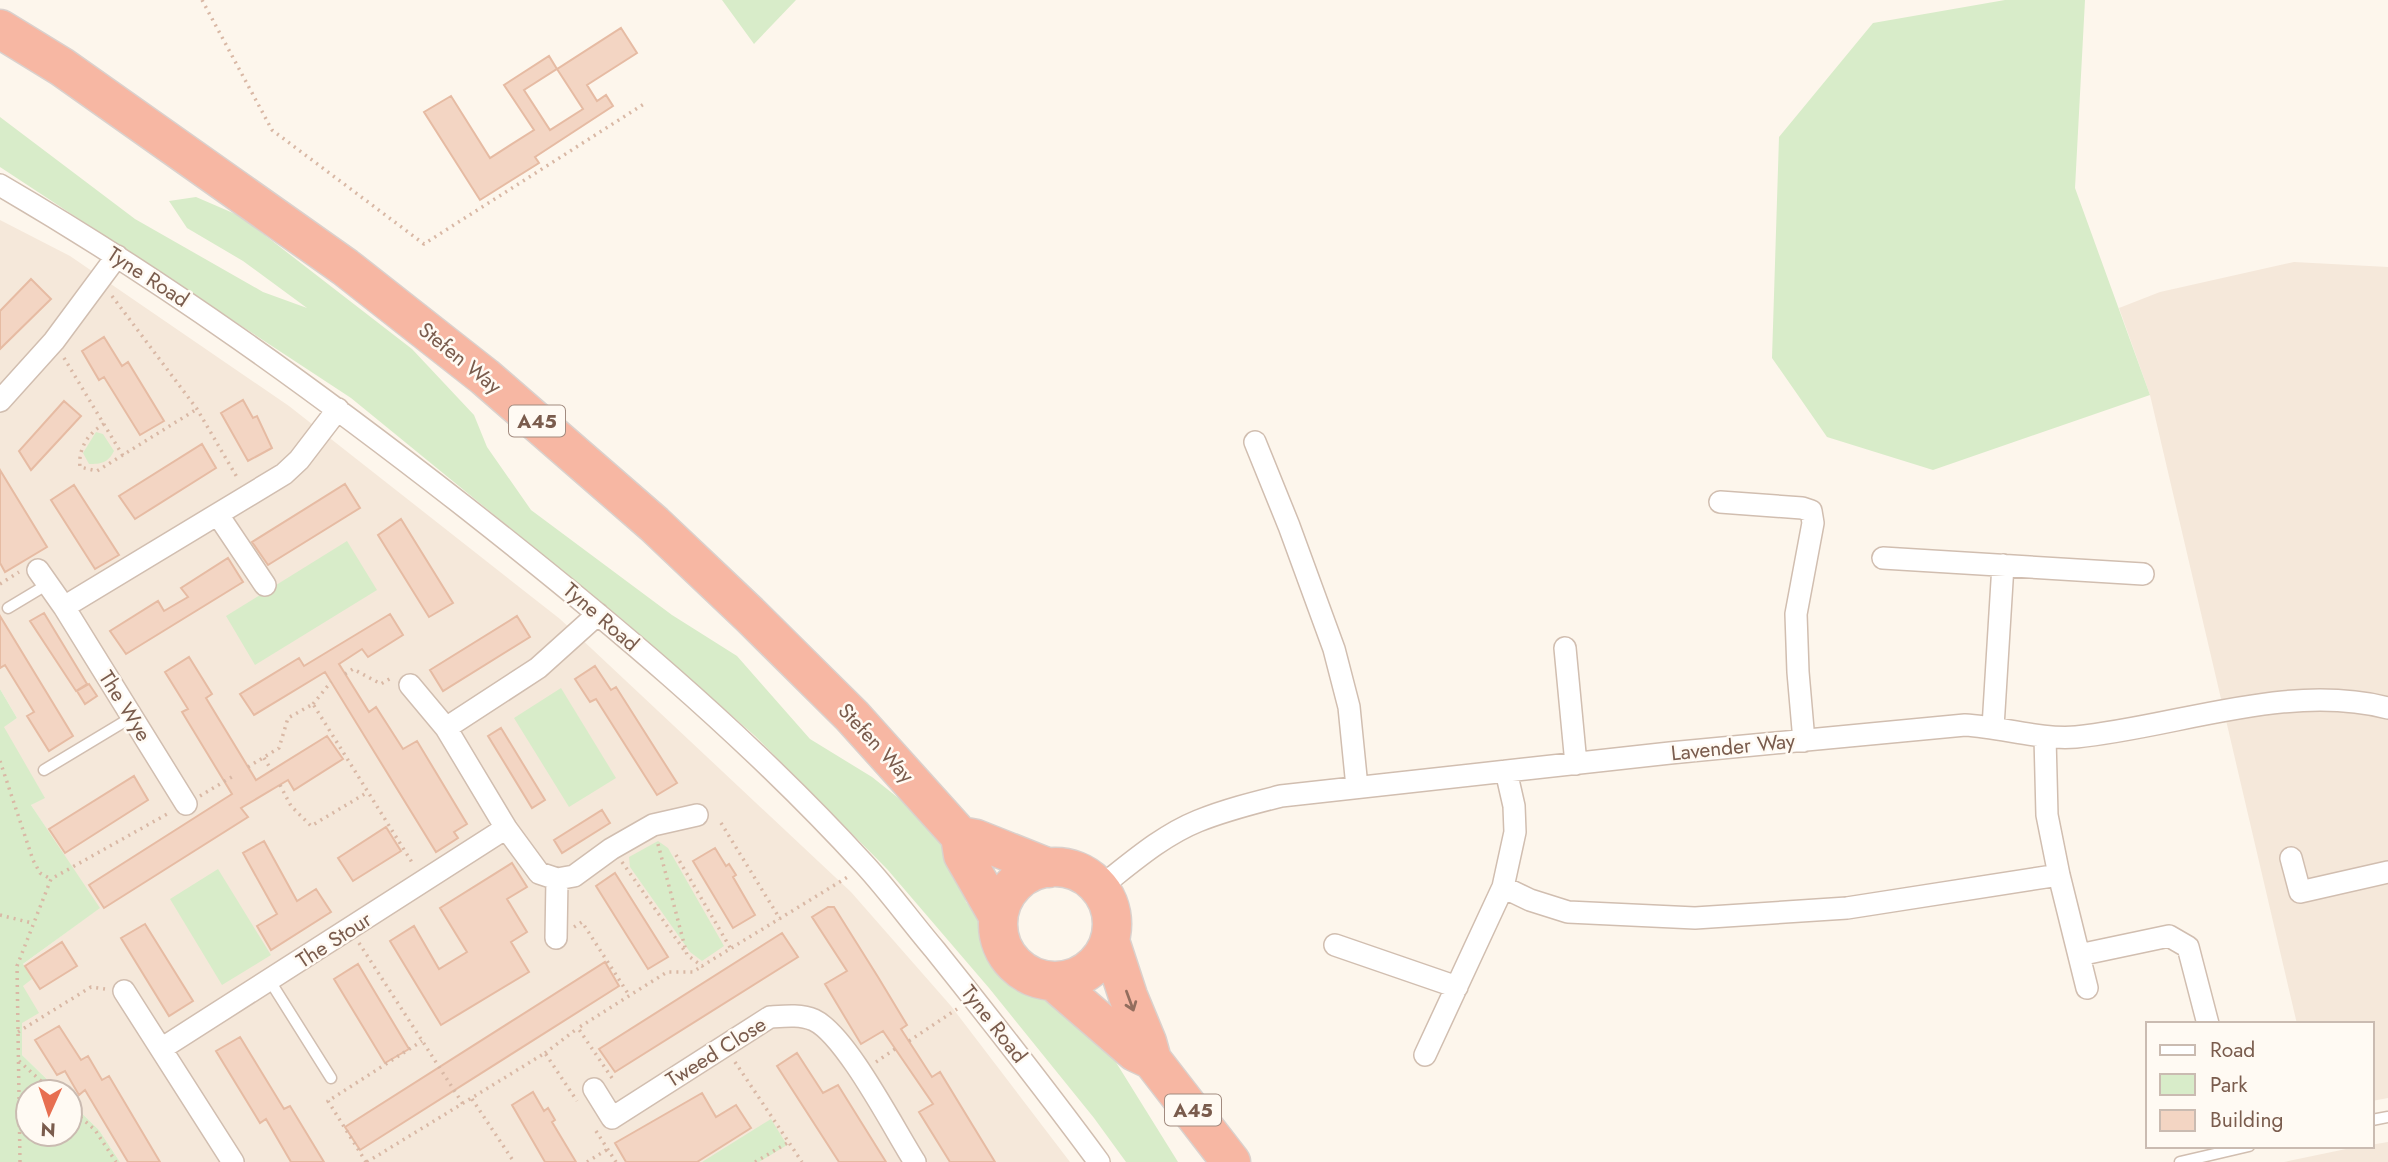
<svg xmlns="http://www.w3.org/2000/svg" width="2388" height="1162" font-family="Jost,sans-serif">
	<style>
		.residential { fill: #f5e8da }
		.green { fill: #d8ecc9 }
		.building { fill: #f3d5c3; stroke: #e6bba3; stroke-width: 2; fill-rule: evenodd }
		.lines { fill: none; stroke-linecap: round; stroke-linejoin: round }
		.lane-casing { stroke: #d1beb0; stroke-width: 13 }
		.street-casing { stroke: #d1beb0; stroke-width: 24 }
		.highway-casing { stroke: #dad1cd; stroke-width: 41 }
		.path { stroke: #d9b8a5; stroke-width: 3.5; stroke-dasharray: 2 5; stroke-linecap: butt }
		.lane { stroke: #fff; stroke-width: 10 }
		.street { stroke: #fff; stroke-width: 21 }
		.highway { stroke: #f7b7a3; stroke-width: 38 }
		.oneway { stroke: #936e5e }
		.labels { text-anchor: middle; stroke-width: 5; stroke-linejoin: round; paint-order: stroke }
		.shield { fill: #fffaf3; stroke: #a28b7f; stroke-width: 2 }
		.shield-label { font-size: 19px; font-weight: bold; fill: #7a5c4d }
		.street-label { font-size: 21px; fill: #7a5c4d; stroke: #fffaf3 }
	</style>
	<rect width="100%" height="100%" fill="#fdf6ec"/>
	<path class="residential" d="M 0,220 L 70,256 L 289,406 L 560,619 L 851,892 L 951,1006 L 1070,1162 L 120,1162 L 99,1130 L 70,1102 L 70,1092 L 60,1092 L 22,1055 L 22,965 L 99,908 L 31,805 L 44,797 L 3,727 L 17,718 L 0,689 Z
		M 2294,262 L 2388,267 L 2388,1098 L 2372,1101 L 2372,1024 L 2297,1024 L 2150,395 L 2119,308 L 2160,292 Z
		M 2388,1142 L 2388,1162 L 2284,1162 L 2346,1149 Z"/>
	<path class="green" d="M 722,0 L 796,0 L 754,44 Z
		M 2005,0 L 2085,0 L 2075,188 L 2150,395 L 1933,470 L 1827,437 L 1772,358 L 1779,137 L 1873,23 Z
		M 0,117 L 135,219 L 263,292 L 307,308 L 243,261 L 187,228 L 169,201 L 196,197 L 240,216 L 412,349 L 474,415 L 487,447 L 531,510 L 672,615 L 737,656 L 810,739 L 872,777 L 936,828 L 952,851 L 966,902 L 1028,980 L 1071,990 L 1178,1162 L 1126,1162 L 1094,1118 L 989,988 L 887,869 L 755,736 L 623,620 L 351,398 L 0,167 Z
		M 96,432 L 103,434 L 114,451 C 108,463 101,464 89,464 L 83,453 Z
		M 347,541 L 377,590 L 255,665 L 226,616 Z
		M 561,688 L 616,778 L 569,807 L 514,718 Z
		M 0,689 L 17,718 L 4,727 L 45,798 L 31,805 L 100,908 L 23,964 L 32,979 L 23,986 L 39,1013 L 22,1023 L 22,1055 L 60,1092 L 28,1092 L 28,1134 L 70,1134 L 70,1102 L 99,1130 L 120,1162 L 0,1162 Z
		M 658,841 L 668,848 L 724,946 L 702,961 L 690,952 L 630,867 L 629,857 Z
		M 218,869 L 271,955 L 222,985 L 170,899 Z
		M 771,1119 L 787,1145 L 759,1162 L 702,1162 Z"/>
	<path class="building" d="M 621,28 L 637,53 L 587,85 L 597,101 L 606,95 L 613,106 L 535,157 L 539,163 L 480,200 L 424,112 L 451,96 L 490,158 L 534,130 L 504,85 L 549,56 L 557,69 ZM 557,69 L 583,109 L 550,130 L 524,90 Z
		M 31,279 L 51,299 L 0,349 L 0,311 Z
		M 104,337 L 122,366 L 128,362 L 164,421 L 140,435 L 104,377 L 99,380 L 82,351 Z
		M 243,400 L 253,418 L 257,416 L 272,448 L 248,461 L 221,413 Z
		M 64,401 L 81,416 L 31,470 L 19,451 Z
		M 202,444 L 216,468 L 135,519 L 119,496 Z
		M 0,470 L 47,547 L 5,572 L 0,563 Z
		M 345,484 L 360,508 L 268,565 L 252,542 Z
		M 74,485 L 119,555 L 95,569 L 51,500 Z
		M 401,519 L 453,603 L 429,617 L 378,535 Z
		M 228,558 L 243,582 L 126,654 L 110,631 L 158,601 L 164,611 L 188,597 L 181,588 Z
		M 44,613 L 87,684 L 76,691 L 30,621 Z
		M 390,614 L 403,635 L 368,657 L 362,649 L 339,664 L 369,712 L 376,707 L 403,749 L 417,741 L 467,824 L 454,832 L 458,838 L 436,852 L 325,672 L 254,715 L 240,694 L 299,658 L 304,666 Z
		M 0,616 L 73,736 L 49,751 L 27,716 L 34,712 L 5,665 L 0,668 Z
		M 517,616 L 530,637 L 443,691 L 430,670 Z
		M 189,657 L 212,694 L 206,698 L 256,780 L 327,736 L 343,759 L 294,790 L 288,780 L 241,808 L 248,817 L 104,908 L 89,885 L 232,794 L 182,712 L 188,709 L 165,672 Z
		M 595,666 L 611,690 L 616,687 L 677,783 L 657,795 L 596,699 L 590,702 L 575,679 Z
		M 89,684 L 97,696 L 85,704 L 77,691 Z
		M 501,728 L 545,800 L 532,808 L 488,736 Z
		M 134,776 L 148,800 L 65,853 L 49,829 Z
		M 602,810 L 610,823 L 562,853 L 554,840 Z
		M 386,827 L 401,851 L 353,881 L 338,858 Z
		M 264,841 L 297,901 L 316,889 L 331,912 L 271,950 L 257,926 L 277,914 L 243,853 Z
		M 715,848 L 726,866 L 729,864 L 736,875 L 733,877 L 755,915 L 733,928 L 693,861 Z
		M 512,863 L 527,887 L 507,899 L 527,932 L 511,942 L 529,972 L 441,1025 L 390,941 L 414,926 L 439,969 L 467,952 L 440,908 Z
		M 615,873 L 668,957 L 648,969 L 596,886 Z
		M 828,907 L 834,907 L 878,977 L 907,1025 L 901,1029 L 932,1077 L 940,1072 L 995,1162 L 950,1162 L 919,1112 L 933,1104 L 883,1031 L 861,1044 L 825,984 L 847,971 L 812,917 Z
		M 145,924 L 193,1001 L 169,1016 L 121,938 Z
		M 782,933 L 798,957 L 615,1072 L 599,1049 Z
		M 62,942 L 77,966 L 40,989 L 25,966 Z
		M 605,962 L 619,986 L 360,1150 L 345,1127 Z
		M 358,964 L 409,1049 L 385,1063 L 334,979 Z
		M 59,1026 L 81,1060 L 88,1056 L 102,1080 L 109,1076 L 160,1162 L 128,1162 L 85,1090 L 79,1095 L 65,1071 L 57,1075 L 35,1040 Z
		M 240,1037 L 284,1109 L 290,1106 L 324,1162 L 291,1162 L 266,1119 L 260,1123 L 216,1051 Z
		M 797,1053 L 823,1093 L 838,1085 L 886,1162 L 839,1162 L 777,1066 Z
		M 533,1092 L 544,1111 L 548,1108 L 555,1120 L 552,1122 L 576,1162 L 545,1162 L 512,1105 Z
		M 702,1093 L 716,1117 L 736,1105 L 751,1128 L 697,1162 L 626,1162 L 615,1143 Z"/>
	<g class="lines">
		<defs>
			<path id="lane" d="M 8,608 L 48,584
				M 44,770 L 132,717
				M 270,981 L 331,1078
				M 2372,1120 L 2388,1117
				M 2180,1162 L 2249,1146"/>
			<path id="street" d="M 0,185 C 165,281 315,390 465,507 C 605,617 743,732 864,864 C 889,891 911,922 935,950 C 991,1020 1046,1090 1099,1162
				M 0,401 L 54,341 L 117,256
				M 1255,442 L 1289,526 L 1334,649 L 1349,707 L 1357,787
				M 1720,502 L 1802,508 L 1811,511 L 1813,523 L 1796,614 L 1798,672 L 1804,741
				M 218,515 L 265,585
				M 1883,558 L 2143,574
				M 38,570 L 64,607 L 186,804
				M 64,607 L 284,474 L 299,460 L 338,409
				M 1565,648 L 1576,764
				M 410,685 L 446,728 L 506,828 L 539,873 L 557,879 L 556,938
				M 1993,727 L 2003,565
				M 446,728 L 538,668 L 598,614
				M 2045,737 L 2047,815 L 2059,875 L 2087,988
				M 2291,858 L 2300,892 L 2388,872
				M 557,879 L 574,876 L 611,849 L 653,825 L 697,815
				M 1503,887 L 1530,900 L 1568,912 L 1695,918 L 1847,908 L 2059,875
				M 1099,888 C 1130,864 1161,836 1198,821 C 1225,810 1253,803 1281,796 L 1670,753 L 1965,725 C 2002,727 2040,740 2076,737 C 2177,727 2287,682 2388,708
				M 1335,945 L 1457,987
				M 2079,955 L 2169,936 L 2188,947 L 2208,1024
				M 124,991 L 233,1162
				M 161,1049 L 506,828
				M 1425,1055 L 1503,887 L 1515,832 L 1514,806 L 1506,771
				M 594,1089 L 612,1118 L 770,1017 C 784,1016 801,1014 814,1020 C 846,1035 894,1129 915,1162"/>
			<path id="highway" d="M 0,29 L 62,67 L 345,267 L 485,377 L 654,524 L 751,616 L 852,716 L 960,836 L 963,855 L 998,916
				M 960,836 L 976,839 L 1049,868
				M998 924a57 57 0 1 1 114 0a57 57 0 1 1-114 0Z
				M 1110,941 L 1128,996 L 1147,1042 L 1152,1060
				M 1053,981 L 1135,1052 L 1152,1060 L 1231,1162"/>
		</defs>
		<use href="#lane" class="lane-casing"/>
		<use href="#street" class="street-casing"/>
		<use href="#highway" class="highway-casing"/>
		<path class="path" d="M 202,0 L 272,130 L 424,244 L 644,104
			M 112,296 L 197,409 L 238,479
			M 64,358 L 123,456
			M 104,424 C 88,433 78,449 80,467 L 97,471 L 197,409
			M 0,584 L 19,572
			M 345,674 L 353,669 L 381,684 L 391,678
			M 313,704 L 331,682
			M 264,758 L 272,771
			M 0,761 L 33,860 L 40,873 L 51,879
			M 248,767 L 279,748 L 288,718 L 313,704 L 413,864
			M 280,785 L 291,806 L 311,826 L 368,792
			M 200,796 L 235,775
			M 721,823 L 780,919
			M 658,844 L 687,955 L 702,966 L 851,875
			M 676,855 L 731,949
			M 622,862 L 684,950
			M 0,915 L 32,923
			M 574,927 L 582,922 L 629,995
			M 359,943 L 463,1104
			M 18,1032 L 91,987 L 105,989
			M 909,1041 L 957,1009
			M 545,1053 L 578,1028
			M 19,1061 L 53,1092
			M 735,1062 L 802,1162
			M 876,1062 L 895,1049
			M 612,1078 L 578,1028 L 667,972 L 693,972 L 702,966
			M 472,1099 L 514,1162
			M 70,1108 L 95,1130 L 116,1162
			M 596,1131 L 616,1162
			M 20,1162 L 17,966 L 51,879 L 169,813
			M 366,1162 L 328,1101 L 422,1041
			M 367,1162 L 545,1053 L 577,1101
			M 587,1162 L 608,1149
			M 755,1162 L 789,1142"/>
		<use href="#lane" class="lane"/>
		<use href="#street" class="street"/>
		<use href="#highway" class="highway"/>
	</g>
	<defs><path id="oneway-shaft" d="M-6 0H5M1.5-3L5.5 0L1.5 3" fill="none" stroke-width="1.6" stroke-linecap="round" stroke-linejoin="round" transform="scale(1.75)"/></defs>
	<use class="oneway" href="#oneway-shaft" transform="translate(1130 1001) rotate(70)"/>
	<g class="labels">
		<g class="shield">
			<rect x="509" y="405.5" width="56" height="31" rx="5"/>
			<rect x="1165" y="1094.5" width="56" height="31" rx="5"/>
		</g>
		<g class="shield-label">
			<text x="537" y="428">A45</text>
			<text x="1193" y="1117">A45</text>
		</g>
		<g class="street-label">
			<text transform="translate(148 277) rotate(33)" y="7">Tyne Road</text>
			<text transform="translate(460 358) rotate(39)" y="7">Stefen Way</text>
			<text transform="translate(601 617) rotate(41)" y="7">Tyne Road</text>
			<text transform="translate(125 706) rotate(58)" y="7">The Wye</text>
			<text transform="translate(876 743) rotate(47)" y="7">Stefen Way</text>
			<text transform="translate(1733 747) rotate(-6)" y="7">Lavender Way</text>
			<text transform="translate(334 940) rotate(-33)" y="7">The Stour</text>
			<text transform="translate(994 1024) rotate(52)" y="7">Tyne Road</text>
			<text transform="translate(716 1052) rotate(-32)" y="7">Tweed Close</text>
		</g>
	</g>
	<rect x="2146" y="1022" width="228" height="126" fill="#fffaf3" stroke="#cabbb1" stroke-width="2"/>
	<rect x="2160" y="1045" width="35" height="10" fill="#ffffff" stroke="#cabbb1" stroke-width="2"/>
	<text x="2210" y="1057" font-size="21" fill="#7a5c4d">Road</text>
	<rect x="2160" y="1074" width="35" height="21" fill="#d8ecc9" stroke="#cabbb1" stroke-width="2"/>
	<text x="2210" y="1092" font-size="21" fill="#7a5c4d">Park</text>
	<rect x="2160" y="1110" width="35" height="21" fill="#f3d5c3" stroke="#cabbb1" stroke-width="2"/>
	<text x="2210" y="1127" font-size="21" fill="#7a5c4d">Building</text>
	<g transform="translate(49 1113) rotate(183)"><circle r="33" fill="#fffaf3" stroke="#cabbb1" stroke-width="2"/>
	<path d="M0-5L12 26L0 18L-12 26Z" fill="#e76f51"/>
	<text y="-10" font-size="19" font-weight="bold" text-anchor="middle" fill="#7a5c4d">N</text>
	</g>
</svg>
